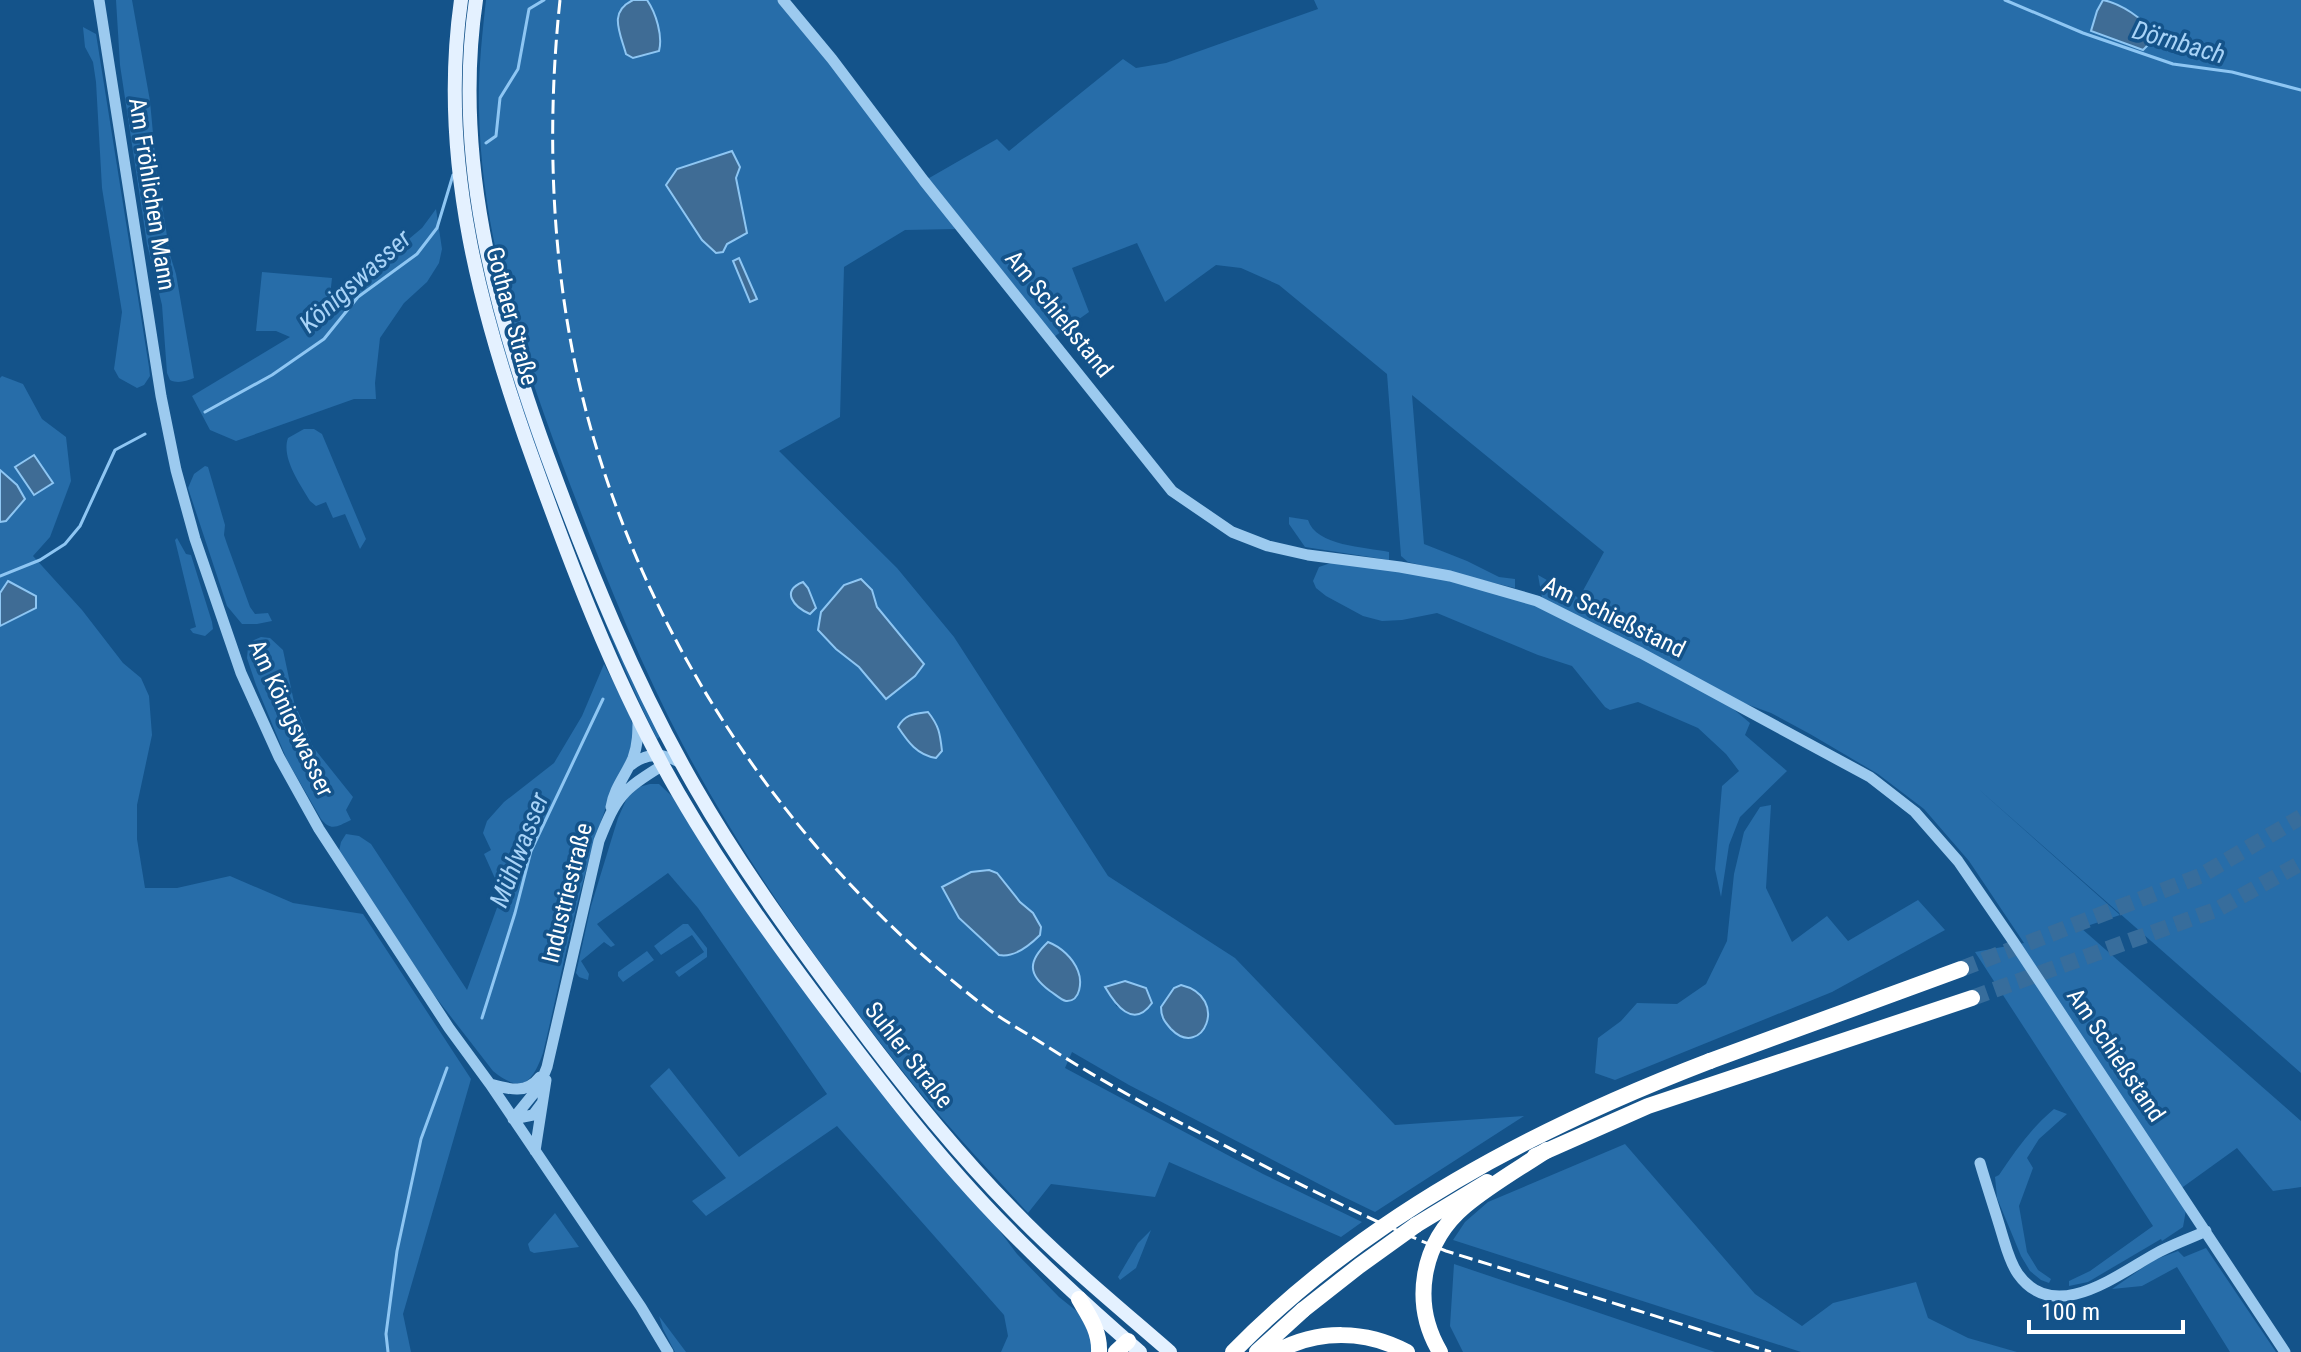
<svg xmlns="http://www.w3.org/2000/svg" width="2301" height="1352" font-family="'Roboto Condensed',sans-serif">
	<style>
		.green { fill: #276da9; fill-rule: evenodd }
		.water { fill: #3f6c95; stroke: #8ec6f3; stroke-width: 2 }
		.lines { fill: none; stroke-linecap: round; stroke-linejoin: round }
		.stream { stroke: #8ec6f3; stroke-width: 3 }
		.highway-tunnel { stroke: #376d9c; stroke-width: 16; stroke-dasharray: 16 8; stroke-linecap: butt }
		.minor { stroke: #9ccaef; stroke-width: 11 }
		.major { stroke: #e4f1ff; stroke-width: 14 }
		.highway { stroke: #fff; stroke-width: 16 }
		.rail { stroke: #fff; stroke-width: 3; stroke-dasharray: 14 6; stroke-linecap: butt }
		.highway-bridge { stroke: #fff; stroke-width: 16 }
		.labels { text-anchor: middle; stroke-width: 7; stroke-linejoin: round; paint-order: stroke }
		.street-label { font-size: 24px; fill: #fff; stroke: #14538a }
		.water-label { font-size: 26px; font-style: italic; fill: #a8d3f7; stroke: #14538a }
	</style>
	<rect width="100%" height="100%" fill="#14538a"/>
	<path class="green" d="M 116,0 L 132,0 L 150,101 L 156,166 L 170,255 L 176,274 L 194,378 C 186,381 178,384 170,380 L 167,373 L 162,305 L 147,244 L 120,65 Z
		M 469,0 L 471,0 L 467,35 L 491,294 L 661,736 L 657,739 C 625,675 600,609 573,543 C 503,368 444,192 469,0 Z
		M 486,0 L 633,0 L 623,5 L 618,27 L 626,53 L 633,57 L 653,9 L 647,0 L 783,0 L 924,181 L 997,139 L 1009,151 L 1123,59 L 1136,68 L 1166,63 L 1318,9 L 1314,0 L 2301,0 L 2301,1073 L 1975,786 L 2120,915 L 2081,928 L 2301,1121 L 2301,1187 L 2273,1191 L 2237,1148 L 2176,1192 L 2186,1210 L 2183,1227 L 2162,1241 L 2161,1239 L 2088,1282 L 2069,1286 L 2069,1281 L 2090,1271 L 2153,1226 L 1975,952 L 2024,943 L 1969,861 L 1924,809 L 1878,774 L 1810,734 L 1771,713 L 1713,692 L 1750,723 L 1745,735 L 1787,771 L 1740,817 L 1729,845 L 1721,897 L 1715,869 L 1722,786 L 1739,771 L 1726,754 L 1698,728 L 1638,702 L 1610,710 L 1605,707 L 1572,666 L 1538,655 L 1437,613 L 1402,620 L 1382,621 L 1363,616 L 1326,596 L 1316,588 L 1313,581 L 1319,567 L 1339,560 L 1542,598 L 1538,575 L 1579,598 L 1604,552 L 1412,395 L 1424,544 L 1467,561 L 1499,577 L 1515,579 L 1515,588 L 1408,562 L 1401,556 L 1387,374 L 1279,285 L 1241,268 L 1216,265 L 1165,302 L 1137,243 L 1072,268 L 1089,312 L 1051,339 L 949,214 L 955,229 L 905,230 L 844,267 L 840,417 L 779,451 L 897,568 L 954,637 L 1108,876 L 1235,958 L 1395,1125 L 1524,1116 L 1375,1212 L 1342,1196 L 1129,1085 L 1072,1052 L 1065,1068 L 1263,1174 L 1362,1222 L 1341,1237 L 1169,1162 L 1155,1197 L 1051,1184 L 1028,1213 C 986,1167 943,1122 905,1074 C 823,971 745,862 683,745 C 639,662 605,575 571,487 C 525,366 481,241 479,109 C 478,73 482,36 486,0 ZM 736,178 L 747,232 L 727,244 L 702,240 L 666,185 ZM 872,590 L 876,606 L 924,664 L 886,698 L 859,667 L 836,649 ZM 997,873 L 1020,902 L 1033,913 L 1031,944 L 1007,956 L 999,955 L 959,918 L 943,887 ZM 1048,942 L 1065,952 L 1074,963 L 1065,1001 L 1042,985 L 1042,947 ZM 1135,985 L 1146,988 L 1152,1003 L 1147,1009 L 1134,1014 L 1116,1006 L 1114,998 ZM 1180,985 C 1202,990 1212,1007 1205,1027 L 1166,1023 L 1161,1018 C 1165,1005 1168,991 1180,985 Z
		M 83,27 L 96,34 L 149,367 L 150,376 L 144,385 L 137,388 L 119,378 L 114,369 L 122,312 L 102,188 L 96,82 L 93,62 L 85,47 Z
		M 436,209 L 442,249 L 439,263 L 427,282 L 404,303 L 380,338 L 375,383 L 376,399 L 354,399 L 236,441 L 210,430 L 192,396 L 290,337 L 276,331 L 256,331 L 262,272 L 332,278 L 329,305 L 359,273 L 385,259 L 422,228 Z
		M 2,376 L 23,384 L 42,419 L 66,437 L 71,481 L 50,537 L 33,556 L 82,610 L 123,663 L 141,678 L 149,696 L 152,735 L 137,805 L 137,839 L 145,888 L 177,888 L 230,876 L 293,903 L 363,914 L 471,1079 L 403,1314 L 411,1352 L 0,1352 L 0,378 Z
		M 304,429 L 314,429 L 322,434 L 366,539 L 360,549 L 345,514 L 333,518 L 326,502 L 316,506 L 310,501 C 300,484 281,458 288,438 Z
		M 205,466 L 208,467 L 225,525 L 224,535 L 227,544 L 250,607 L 255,614 L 268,613 L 272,621 L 257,624 L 242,624 L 227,606 L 188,488 L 194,474 Z
		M 1289,517 L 1308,520 C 1316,546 1365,547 1389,552 L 1389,560 L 1305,547 L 1289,524 Z
		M 177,538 L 186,554 L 191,555 L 212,622 L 213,629 L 205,636 L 193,633 L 190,629 L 196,627 L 175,540 Z
		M 261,637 L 270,638 L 283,650 L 294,702 L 313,747 L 353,797 L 346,810 L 351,820 C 338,826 331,832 321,819 L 287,760 L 256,685 L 247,658 L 248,647 L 254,640 Z
		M 604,664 C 614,684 634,716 635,737 C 636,760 615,783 607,804 C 578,884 563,970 543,1053 C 532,1084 521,1094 493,1071 L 434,995 L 339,851 L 341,842 L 346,834 L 359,836 L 371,844 L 467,990 L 502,894 L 484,854 L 491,850 L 483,833 L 487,821 L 504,802 L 554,763 L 582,716 Z
		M 650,784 L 659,784 L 677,801 L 1017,1254 L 1059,1297 L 1084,1317 L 1093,1332 L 1093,1352 L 1001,1352 L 1008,1336 L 1004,1315 L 837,1126 L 706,1216 L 692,1201 L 726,1178 L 650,1086 L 669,1068 L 739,1157 L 827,1094 L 698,908 L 668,873 L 597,924 L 615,945 L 611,947 L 604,942 L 581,961 L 589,974 L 588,980 L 579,977 L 576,973 L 591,906 L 618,818 L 627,798 L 639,787 Z
		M 1771,805 L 1766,888 L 1792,942 L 1827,916 L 1848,941 L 1918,900 L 1945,930 L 1832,992 L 1615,1080 L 1595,1073 L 1598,1038 L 1621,1021 L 1637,1003 L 1677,1004 L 1706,984 L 1727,941 L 1734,874 L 1744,832 L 1760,807 Z
		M 683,924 L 688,924 L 707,948 L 707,957 L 679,977 L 675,972 L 704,952 L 692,935 L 661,955 L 654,946 Z
		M 647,951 L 654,960 L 623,982 L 618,976 L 618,972 Z
		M 2054,1109 L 2067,1114 L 2039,1139 L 2027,1158 L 2033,1168 L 2019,1206 L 2027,1252 L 2038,1270 L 2051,1279 L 2049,1283 L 2041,1280 L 2030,1271 L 2021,1256 L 1997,1198 L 1995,1177 L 1999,1175 C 2016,1150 2031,1128 2054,1109 Z
		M 1625,1144 L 1755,1294 L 1802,1326 L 1833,1303 L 1916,1282 L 1928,1318 L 1968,1338 L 2017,1352 L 1801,1352 L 1453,1240 L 1465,1222 L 1488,1202 Z
		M 555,1213 L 579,1247 L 534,1253 L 530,1251 L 528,1244 Z
		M 1151,1230 L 1136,1268 L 1120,1280 L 1118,1277 L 1138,1243 Z
		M 2206,1248 L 2276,1352 L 2230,1352 L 2177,1267 L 2142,1286 L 2112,1289 L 2154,1260 L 2178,1251 L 2184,1257 Z
		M 1454,1264 L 1697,1346 L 1715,1352 L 1463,1352 L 1450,1326 Z
		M 659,1316 L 686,1352 L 675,1352 L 663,1329 Z"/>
	<path class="water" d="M 633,0 L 647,0 C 656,13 663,36 659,51 L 633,58 L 626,54 C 620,32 608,12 633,0 Z
		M 2103,0 C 2119,3 2146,19 2152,34 L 2149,44 L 2143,50 L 2091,31 L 2097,11 Z
		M 732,151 L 740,167 L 736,178 L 747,233 L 727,244 L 723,252 L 716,253 L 702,240 L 666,185 L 677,169 Z
		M 739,258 L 757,299 L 750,302 L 733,261 Z
		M 34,455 L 53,483 L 34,495 L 15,467 Z
		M 0,470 L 17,485 L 25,499 L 6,521 L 0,522 Z
		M 861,579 L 872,590 L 877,607 L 924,664 L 915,676 L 886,699 L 859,667 L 836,649 L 818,630 L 821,612 L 844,585 Z
		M 8,581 L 36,596 L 36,608 L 0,626 L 0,593 Z
		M 803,582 L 808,588 L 816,608 L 810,614 C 794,607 780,591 803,582 Z
		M 928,712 C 939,726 940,733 942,751 L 936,758 C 917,755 908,742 898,727 C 905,714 914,714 928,712 Z
		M 989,870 L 997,873 L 1020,902 L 1033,913 L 1041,927 L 1040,935 C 1030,945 1014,958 999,955 L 959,918 L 942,887 L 971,872 Z
		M 1048,942 C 1061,947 1073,958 1078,971 C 1082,981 1081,1002 1066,1001 C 1061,1000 1055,994 1050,991 C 1027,974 1028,961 1048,942 Z
		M 1125,981 L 1146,988 L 1152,1003 C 1133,1030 1115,1004 1105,987 Z
		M 1181,985 C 1231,997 1202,1061 1171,1029 C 1164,1021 1161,1017 1161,1007 L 1174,988 Z"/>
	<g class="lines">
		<path class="stream" d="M 2005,0 L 2083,33 L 2173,64 L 2232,72 L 2301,90
			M 486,143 L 496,136 L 500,98 L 518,69 L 529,9 L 544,0
			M 205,412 L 272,375 L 324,339 L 358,297 L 417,254 L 437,228 L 453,175
			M 0,576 L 40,560 L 65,544 L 80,526 L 115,450 L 145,434
			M 482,1018 L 515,913 L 531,851 L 603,699
			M 388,1352 L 386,1334 L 397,1251 L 421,1139 L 447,1068"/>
		<path class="highway-tunnel" d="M 1961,969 L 2200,876 L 2301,817
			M 1972,998 L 2218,909 L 2301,863"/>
		<path class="minor" d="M 99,0 L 161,396 L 176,470 L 195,539 L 241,673 L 279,757 L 319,829 L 449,1028 L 490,1084 L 641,1307 L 668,1352
			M 783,0 L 832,59 L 924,181 L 1172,491 L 1232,532 L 1268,546 L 1308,555 L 1400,567 L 1450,576 L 1537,601 L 1641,653 L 1870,777 L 1915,812 L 1958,861 L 2013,941 L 2285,1352
			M 631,765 C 647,752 664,753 681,763
			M 611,807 C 614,788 626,775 633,758 C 638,745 638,731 638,718
			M 490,1084 C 508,1089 526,1095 540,1077
			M 513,1119 L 539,1087 L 547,1067 L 599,841 C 617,796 621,791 663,765
			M 513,1119 L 533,1115 L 542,1103
			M 535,1151 L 546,1080
			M 1980,1163 C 1987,1187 1995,1210 2002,1234 C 2006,1247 2010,1263 2018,1274 C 2054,1325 2117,1275 2155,1254 C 2171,1245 2189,1239 2206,1231"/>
		<path class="major" d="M 461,0 C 438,161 481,317 536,468 C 572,568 611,670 662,764 C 707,847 762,924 818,999 C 878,1079 938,1158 1008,1229 C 1050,1272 1095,1313 1140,1352
			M 476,0 C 453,156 494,309 547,455 C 588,567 635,683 695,787 C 738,862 789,933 841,1003 C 894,1075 949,1145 1012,1209 C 1061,1260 1116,1305 1170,1352"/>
		<path class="highway" d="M 1710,1061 L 1961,969
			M 1535,1156 L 1648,1106 L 1972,998
			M 1416,1225 L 1487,1182
			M 1079,1299 C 1089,1316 1100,1331 1099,1352
			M 1116,1352 L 1128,1341
			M 1257,1352 L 1303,1310
			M 1276,1352 C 1318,1329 1366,1330 1407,1352"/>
		<path class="rail" d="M 560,0 C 544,150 553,311 599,456 C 667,674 806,870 988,1009 C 1003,1020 1021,1030 1037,1040 C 1091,1075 1147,1106 1204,1135 C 1284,1176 1363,1218 1446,1251 L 1771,1352"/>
		<path class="highway-bridge" d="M 1303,1310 L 1359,1266 L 1416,1225
			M 1233,1352 C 1365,1217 1535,1128 1710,1061
			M 1440,1352 C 1411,1303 1421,1243 1465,1206 C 1490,1185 1520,1168 1547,1150"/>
	</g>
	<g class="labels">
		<g class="street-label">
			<text transform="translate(152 194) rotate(81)" y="8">Am Fröhlichen Mann</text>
			<text transform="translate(1059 314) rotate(51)" y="8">Am Schießstand</text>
			<text transform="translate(512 316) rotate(75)" y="8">Gothaer Straße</text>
			<text transform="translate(1614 617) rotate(26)" y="8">Am Schießstand</text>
			<text transform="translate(291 718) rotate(65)" y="8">Am Königswasser</text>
			<text transform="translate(567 893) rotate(-76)" y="8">Industriestraße</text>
			<text transform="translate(909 1055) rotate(52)" y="8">Suhler Straße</text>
			<text transform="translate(2116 1055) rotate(56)" y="8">Am Schießstand</text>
		</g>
		<g class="water-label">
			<text transform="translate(2179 42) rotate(16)" y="9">Dörnbach</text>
			<text transform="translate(355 281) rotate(-42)" y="9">Königswasser</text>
			<text transform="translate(519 850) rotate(-69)" y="9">Mühlwasser</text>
		</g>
	</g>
	<path d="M2029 1320v12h154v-12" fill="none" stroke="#ffffff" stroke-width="4"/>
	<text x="2041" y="1320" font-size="24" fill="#ffffff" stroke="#14538a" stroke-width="6" paint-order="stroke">100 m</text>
</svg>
